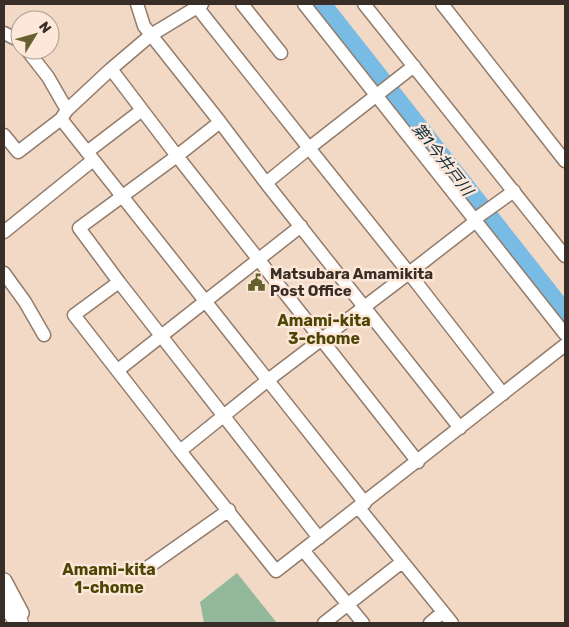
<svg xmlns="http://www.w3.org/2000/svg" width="569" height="627" font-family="Rubik,'Noto Sans JP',sans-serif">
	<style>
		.green { fill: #94b89c }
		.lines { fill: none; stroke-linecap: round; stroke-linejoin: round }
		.river { stroke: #78bbe4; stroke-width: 20 }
		.minor-casing { stroke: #927b6a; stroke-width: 15 }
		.major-casing { stroke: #927b6a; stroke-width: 18 }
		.highway-casing { stroke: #927b6a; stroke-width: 20 }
		.minor { stroke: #fff; stroke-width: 12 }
		.major { stroke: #fff; stroke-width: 15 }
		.highway { stroke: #fff; stroke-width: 18 }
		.labels { text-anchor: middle; stroke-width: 5; stroke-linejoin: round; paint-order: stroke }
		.poi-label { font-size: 15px; font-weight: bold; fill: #382e27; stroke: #fce7d8; text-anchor: start }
		.water-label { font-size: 16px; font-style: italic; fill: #102f40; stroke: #fce7d8 }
		.neighbourhood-label { font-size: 16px; font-weight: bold; fill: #4c4604; stroke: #fce7d8 }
	</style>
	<rect width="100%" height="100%" fill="#f2d9c6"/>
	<path class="green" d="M 237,573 L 277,623 L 204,623 L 200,602 Z"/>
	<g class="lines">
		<path class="river" d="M 321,4 L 565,314"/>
		<defs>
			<path id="minor" d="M 137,4 L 144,26 L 220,122
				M 242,4 L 281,53
				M 304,4 L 565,334
				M 364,4 L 565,256
				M 442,4 L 565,161
				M 197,7 L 309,148 L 414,66
				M 4,33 L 20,41
				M 27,50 L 48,77 L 67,110 L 111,69 L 177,156 L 220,122 L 266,183 L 309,148 L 409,273 L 476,221
				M 111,69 L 151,35 L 202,4
				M 67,110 L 61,119 L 365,503
				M 4,135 L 18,152 L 61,119
				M 87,152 L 142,110
				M 266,183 L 460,428
				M 475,219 L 514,191
				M 4,232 L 93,160
				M 4,273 L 25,302 L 44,335
				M 119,282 L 74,315 L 180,451
				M 118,370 L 301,226
				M 359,508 L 452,623
				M 319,538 L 119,282 L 79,228 L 177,156 L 418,462
				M 303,550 L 276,571 L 180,451 L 268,380 L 409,273 L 503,394
				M 144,570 L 229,510
				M 324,623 L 402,562
				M 363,623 L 303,550 L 565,345
				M 430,623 L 443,612"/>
			<path id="major" d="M 4,581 L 21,613"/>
			<path id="highway" d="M 4,600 L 19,623"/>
		</defs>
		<use href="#minor" class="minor-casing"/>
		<use href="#major" class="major-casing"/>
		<use href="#highway" class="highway-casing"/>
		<use href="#minor" class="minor"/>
		<use href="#major" class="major"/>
		<use href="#highway" class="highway"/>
	</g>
	<defs>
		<symbol id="civic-bare" viewBox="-9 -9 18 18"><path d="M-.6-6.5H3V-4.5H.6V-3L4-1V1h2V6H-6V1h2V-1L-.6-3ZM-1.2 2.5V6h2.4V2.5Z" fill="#65602d" stroke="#fce7d8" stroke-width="2.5" paint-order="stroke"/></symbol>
	</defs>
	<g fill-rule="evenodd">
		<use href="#civic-bare" x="244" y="270" width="25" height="25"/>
	</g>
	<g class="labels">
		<g class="poi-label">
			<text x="270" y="279">Matsubara Amamikita<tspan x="270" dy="17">Post Office</tspan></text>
		</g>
		<g class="water-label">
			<text transform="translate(443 159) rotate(52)" y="6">第1今井戸川</text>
		</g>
		<g class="neighbourhood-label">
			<text x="324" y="326">Amami-kita<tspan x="324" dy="18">3-chome</tspan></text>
			<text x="109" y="575">Amami-kita<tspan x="109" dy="18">1-chome</tspan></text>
		</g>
	</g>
	<rect width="569" height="627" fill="none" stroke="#382e27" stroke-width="10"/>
	<g transform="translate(35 35) rotate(53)"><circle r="24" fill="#fce7d8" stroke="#ae9d91"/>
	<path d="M0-4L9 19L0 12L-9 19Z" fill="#65602d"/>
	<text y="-8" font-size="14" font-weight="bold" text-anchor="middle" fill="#382e27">N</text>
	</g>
</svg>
